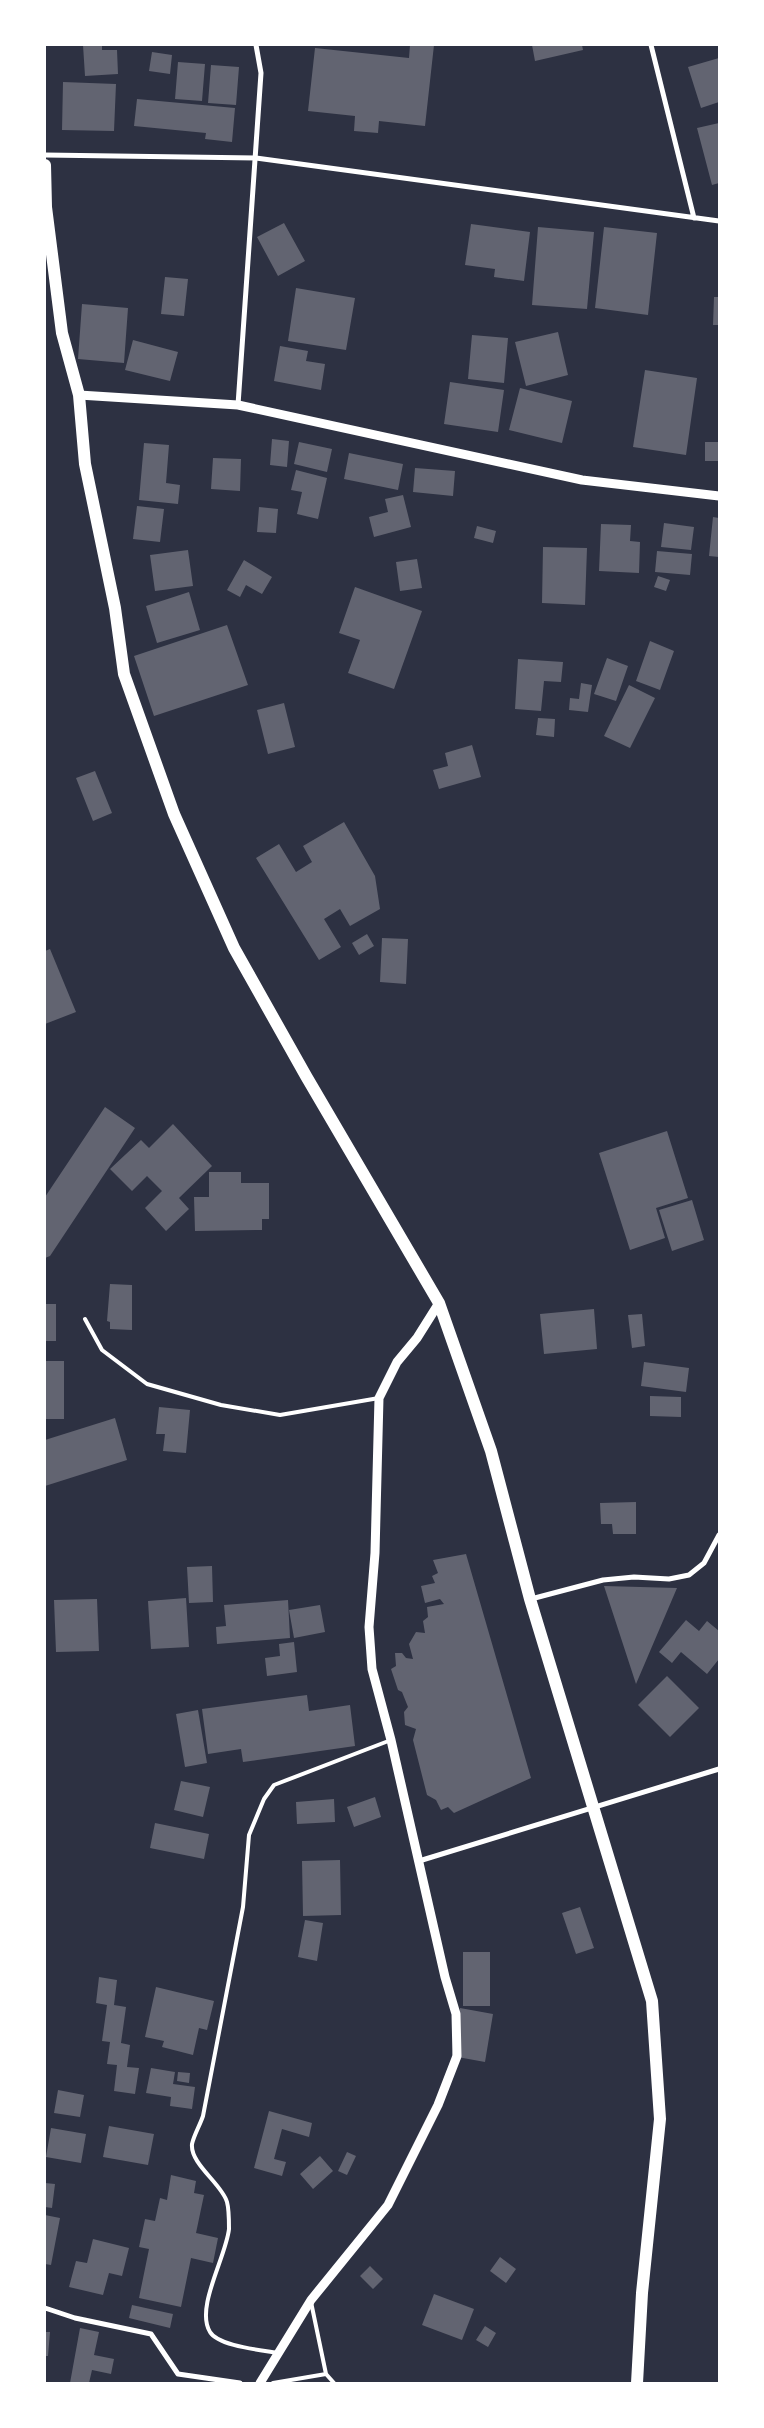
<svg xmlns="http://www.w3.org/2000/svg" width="764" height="2428" font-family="Inter,sans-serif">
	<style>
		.building { fill: #626471 }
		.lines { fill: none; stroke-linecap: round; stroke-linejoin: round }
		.service { stroke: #fff; stroke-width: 4 }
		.minor { stroke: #fff; stroke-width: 5 }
		.tertiary { stroke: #fff; stroke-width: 9 }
		.primary { stroke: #fff; stroke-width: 12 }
	</style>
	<rect width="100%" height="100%" fill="#2d3142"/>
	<path class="building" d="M 83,45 L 102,45 L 102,50 L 117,50 L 118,74 L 85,76 Z
		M 410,45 L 434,45 L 425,126 L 379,121 L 378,133 L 354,131 L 355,116 L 308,111 L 315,48 L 409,58 Z
		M 532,45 L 582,45 L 583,50 L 535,61 Z
		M 152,52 L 172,55 L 170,74 L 149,71 Z
		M 719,58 L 719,102 L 701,108 L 688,67 Z
		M 178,62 L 205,64 L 202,101 L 175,99 Z
		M 211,65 L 239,67 L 236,105 L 208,103 Z
		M 63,82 L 116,84 L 114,131 L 62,130 Z
		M 137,99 L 235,108 L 232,142 L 205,139 L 206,133 L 134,126 Z
		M 719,123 L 719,183 L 712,185 L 697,128 Z
		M 284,223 L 305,261 L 278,276 L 257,237 Z
		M 471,224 L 530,232 L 524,281 L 494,277 L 495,269 L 465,265 Z
		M 538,227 L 594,232 L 587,309 L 532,305 Z
		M 604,227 L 657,233 L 648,315 L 595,308 Z
		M 165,277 L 188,279 L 184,316 L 161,314 Z
		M 296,288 L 355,298 L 346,350 L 288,341 Z
		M 714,297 L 719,297 L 719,325 L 713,325 Z
		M 82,304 L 128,308 L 124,363 L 78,359 Z
		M 558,332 L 568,375 L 526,386 L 515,342 Z
		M 472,335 L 508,338 L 504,383 L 468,379 Z
		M 133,340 L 178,352 L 170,381 L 125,370 Z
		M 280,346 L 308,351 L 306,361 L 325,364 L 321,390 L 274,381 Z
		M 645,370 L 697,378 L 686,455 L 633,447 Z
		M 450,382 L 504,390 L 498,432 L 444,424 Z
		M 520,388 L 572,401 L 562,443 L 509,430 Z
		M 272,439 L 289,441 L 287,467 L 270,465 Z
		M 299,442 L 332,449 L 327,472 L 294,464 Z
		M 705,442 L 719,442 L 719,461 L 705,461 Z
		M 144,443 L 169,445 L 166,483 L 180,485 L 178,504 L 139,500 Z
		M 349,453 L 403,464 L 398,490 L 344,479 Z
		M 213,458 L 241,459 L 240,491 L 211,489 Z
		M 415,468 L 455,471 L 453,496 L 413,492 Z
		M 296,470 L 327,478 L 318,519 L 297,514 L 302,492 L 291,490 Z
		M 403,495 L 411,527 L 374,537 L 369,517 L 388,512 L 385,499 Z
		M 137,506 L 164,509 L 160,542 L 133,539 Z
		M 259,507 L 278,509 L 276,533 L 257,532 Z
		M 713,517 L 719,518 L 719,557 L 709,556 Z
		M 664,523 L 694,527 L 691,550 L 661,547 Z
		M 601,524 L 631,525 L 630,541 L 640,542 L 639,573 L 599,571 Z
		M 477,526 L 496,531 L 493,543 L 474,538 Z
		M 543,547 L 587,548 L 585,605 L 542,603 Z
		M 188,550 L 193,586 L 155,591 L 150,555 Z
		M 657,551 L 692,554 L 690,575 L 655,572 Z
		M 417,559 L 422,588 L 400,591 L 396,562 Z
		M 244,560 L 272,577 L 262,594 L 246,585 L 240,597 L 227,590 Z
		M 658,576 L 670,580 L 666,591 L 654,587 Z
		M 355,587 L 422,611 L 394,689 L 348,673 L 360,640 L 339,633 Z
		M 189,592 L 200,630 L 157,643 L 146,606 Z
		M 227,625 L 248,685 L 154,716 L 134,656 Z
		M 650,641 L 674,651 L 660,690 L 636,681 Z
		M 607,658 L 628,666 L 616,701 L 594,694 Z
		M 518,659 L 563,662 L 561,682 L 544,681 L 541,711 L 515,709 Z
		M 581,683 L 592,685 L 588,712 L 569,710 L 570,698 L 579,699 Z
		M 629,685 L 655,698 L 630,748 L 604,736 Z
		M 284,703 L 295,747 L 268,754 L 257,710 Z
		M 538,718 L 555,719 L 554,737 L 536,735 Z
		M 472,745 L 481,777 L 439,789 L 433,770 L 448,766 L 445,753 Z
		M 95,771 L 112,813 L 93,821 L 76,778 Z
		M 344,822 L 375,876 L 380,909 L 350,926 L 340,909 L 324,919 L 341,947 L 319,960 L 256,858 L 279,844 L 296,872 L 312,862 L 303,846 Z
		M 367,934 L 374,946 L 359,955 L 352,943 Z
		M 382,938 L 408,939 L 406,984 L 380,982 Z
		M 50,949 L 76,1012 L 45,1024 L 45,951 Z
		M 105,1107 L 135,1128 L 50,1256 L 45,1258 L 45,1197 Z
		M 173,1124 L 212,1166 L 179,1198 L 189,1209 L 166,1231 L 145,1208 L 162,1191 L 147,1176 L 132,1191 L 110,1169 L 141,1140 L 149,1148 Z
		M 667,1131 L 688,1198 L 656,1208 L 665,1238 L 630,1250 L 599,1153 Z
		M 209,1172 L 241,1172 L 241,1183 L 269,1183 L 269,1219 L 262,1219 L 262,1230 L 195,1231 L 194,1197 L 209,1197 Z
		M 692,1200 L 704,1240 L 672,1251 L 659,1210 Z
		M 110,1284 L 132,1285 L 132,1330 L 110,1329 L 110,1322 L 107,1321 Z
		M 45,1304 L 56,1304 L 56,1341 L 45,1341 Z
		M 594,1309 L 597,1349 L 544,1354 L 540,1314 Z
		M 642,1314 L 645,1346 L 632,1348 L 628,1315 Z
		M 45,1361 L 64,1361 L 64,1419 L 45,1419 Z
		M 644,1362 L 689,1368 L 686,1392 L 641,1386 Z
		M 650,1396 L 681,1397 L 681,1417 L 650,1416 Z
		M 159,1407 L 190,1410 L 186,1453 L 163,1451 L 165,1434 L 156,1434 Z
		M 115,1418 L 127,1460 L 45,1486 L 45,1440 Z
		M 636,1502 L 636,1534 L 613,1534 L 612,1524 L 601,1524 L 600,1503 Z
		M 466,1554 L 531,1778 L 454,1813 L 448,1807 L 441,1810 L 436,1800 L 427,1795 L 413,1740 L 416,1729 L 405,1725 L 404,1712 L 408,1707 L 402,1692 L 398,1690 L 391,1669 L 396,1666 L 395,1653 L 402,1653 L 406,1658 L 413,1659 L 409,1644 L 416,1632 L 425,1633 L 423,1621 L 428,1617 L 427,1607 L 444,1604 L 440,1599 L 425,1603 L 421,1586 L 435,1583 L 432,1576 L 438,1573 L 433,1560 Z
		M 212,1566 L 213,1602 L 189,1603 L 187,1567 Z
		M 604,1586 L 677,1588 L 636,1684 Z
		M 186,1598 L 189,1647 L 151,1649 L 148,1601 Z
		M 97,1599 L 99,1651 L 56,1652 L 54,1600 Z
		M 288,1600 L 290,1638 L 217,1644 L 216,1627 L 226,1626 L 224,1605 Z
		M 320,1605 L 325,1632 L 294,1638 L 289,1610 Z
		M 686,1620 L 699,1631 L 707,1621 L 719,1631 L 719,1659 L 707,1674 L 681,1652 L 672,1663 L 659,1652 Z
		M 294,1642 L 297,1672 L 267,1676 L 265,1658 L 280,1656 L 279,1644 Z
		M 667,1676 L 699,1708 L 670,1737 L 638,1705 Z
		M 307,1695 L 309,1711 L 350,1705 L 355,1746 L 243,1762 L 241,1749 L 208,1754 L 202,1709 Z
		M 198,1710 L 207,1763 L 185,1767 L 176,1714 Z
		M 181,1781 L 210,1787 L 203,1817 L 174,1810 Z
		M 375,1797 L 381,1817 L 354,1827 L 347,1807 Z
		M 334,1799 L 335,1822 L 297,1824 L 296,1802 Z
		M 155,1823 L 209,1834 L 204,1859 L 150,1848 Z
		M 340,1860 L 341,1915 L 303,1916 L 302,1861 Z
		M 580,1907 L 594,1948 L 576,1954 L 562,1913 Z
		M 305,1920 L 323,1923 L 317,1961 L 298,1957 Z
		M 463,1952 L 490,1952 L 490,2006 L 463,2006 Z
		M 99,1977 L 117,1980 L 114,2005 L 126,2007 L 121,2043 L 130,2045 L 127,2067 L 139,2068 L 135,2094 L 114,2091 L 117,2065 L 107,2064 L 110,2042 L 102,2041 L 107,2005 L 96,2003 Z
		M 156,1987 L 214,2001 L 207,2030 L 199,2028 L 193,2055 L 162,2047 L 164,2041 L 145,2037 Z
		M 460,2008 L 493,2014 L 485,2062 L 452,2056 Z
		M 151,2068 L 175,2072 L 173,2084 L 195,2087 L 192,2109 L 170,2106 L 171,2097 L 146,2093 Z
		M 178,2072 L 190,2073 L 189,2083 L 177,2081 Z
		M 58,2090 L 84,2095 L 80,2117 L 54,2113 Z
		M 269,2111 L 312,2123 L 309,2137 L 282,2129 L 274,2159 L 286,2162 L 282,2176 L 254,2168 Z
		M 109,2126 L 154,2134 L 148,2165 L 103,2157 Z
		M 51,2128 L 86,2134 L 81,2163 L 46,2157 Z
		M 347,2152 L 356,2156 L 347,2175 L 338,2171 Z
		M 320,2156 L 333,2171 L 313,2189 L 300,2174 Z
		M 171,2175 L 196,2181 L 194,2193 L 204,2195 L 196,2233 L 218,2238 L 213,2263 L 191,2258 L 181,2307 L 139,2298 L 149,2249 L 139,2247 L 145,2219 L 155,2221 L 160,2198 L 167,2200 Z
		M 45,2183 L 55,2184 L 52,2208 L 45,2207 Z
		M 45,2215 L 60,2218 L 51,2265 L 45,2264 Z
		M 93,2239 L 129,2248 L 122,2276 L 109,2273 L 103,2295 L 69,2287 L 76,2261 L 87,2263 Z
		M 500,2257 L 516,2269 L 506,2283 L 490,2271 Z
		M 370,2266 L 383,2279 L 373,2289 L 360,2276 Z
		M 434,2294 L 474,2309 L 462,2340 L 422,2325 Z
		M 132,2305 L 173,2314 L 170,2328 L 129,2318 Z
		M 485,2326 L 496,2333 L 488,2347 L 476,2340 Z
		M 80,2328 L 99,2332 L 94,2355 L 114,2359 L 111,2374 L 92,2370 L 89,2383 L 70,2383 Z
		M 45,2332 L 50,2332 L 48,2356 L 45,2356 Z"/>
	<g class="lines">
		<path class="service" d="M 85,1319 L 102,1350 L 147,1384 L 221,1405 L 280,1415 L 379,1398
			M 311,2302 L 326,2374 L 334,2383
			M 277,2353 C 261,2350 218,2346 210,2332 C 195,2308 226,2257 229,2229 C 229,2221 229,2209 227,2202 C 222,2184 190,2164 192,2144 C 194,2135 200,2125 203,2116 L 243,1907 L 249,1835 L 264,1799 L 274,1785 L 391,1740
			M 273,2383 L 326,2374"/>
		<path class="minor" d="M 651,45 L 694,218
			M 45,155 L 256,158 L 719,221
			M 238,405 L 261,73 L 256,45
			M 531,1599 L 603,1580 L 634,1577 L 669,1579 L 689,1575 L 704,1563 L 719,1535
			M 419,1861 L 719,1769
			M 45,2308 L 75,2318 L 151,2334 L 178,2374 L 240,2383"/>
		<path class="tertiary" d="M 79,395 L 238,405 L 582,480 L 719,496
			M 260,2383 L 311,2300 L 388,2205 L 438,2105 L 457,2056 L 456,2014 L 445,1977 L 391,1740 L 372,1669 L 369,1627 L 375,1553 L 379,1398 L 397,1362 L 417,1338 L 439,1303"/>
		<path class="primary" d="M 45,165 L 46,207 L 62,333 L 79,395 L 85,464 L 115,608 L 124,674 L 174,814 L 234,948 L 306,1076 L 439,1303 L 491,1451 L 530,1599 L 652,2001 L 660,2119 L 642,2293 L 637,2383"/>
	</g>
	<rect width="764" height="2428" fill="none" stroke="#ffffff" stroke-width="92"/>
</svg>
